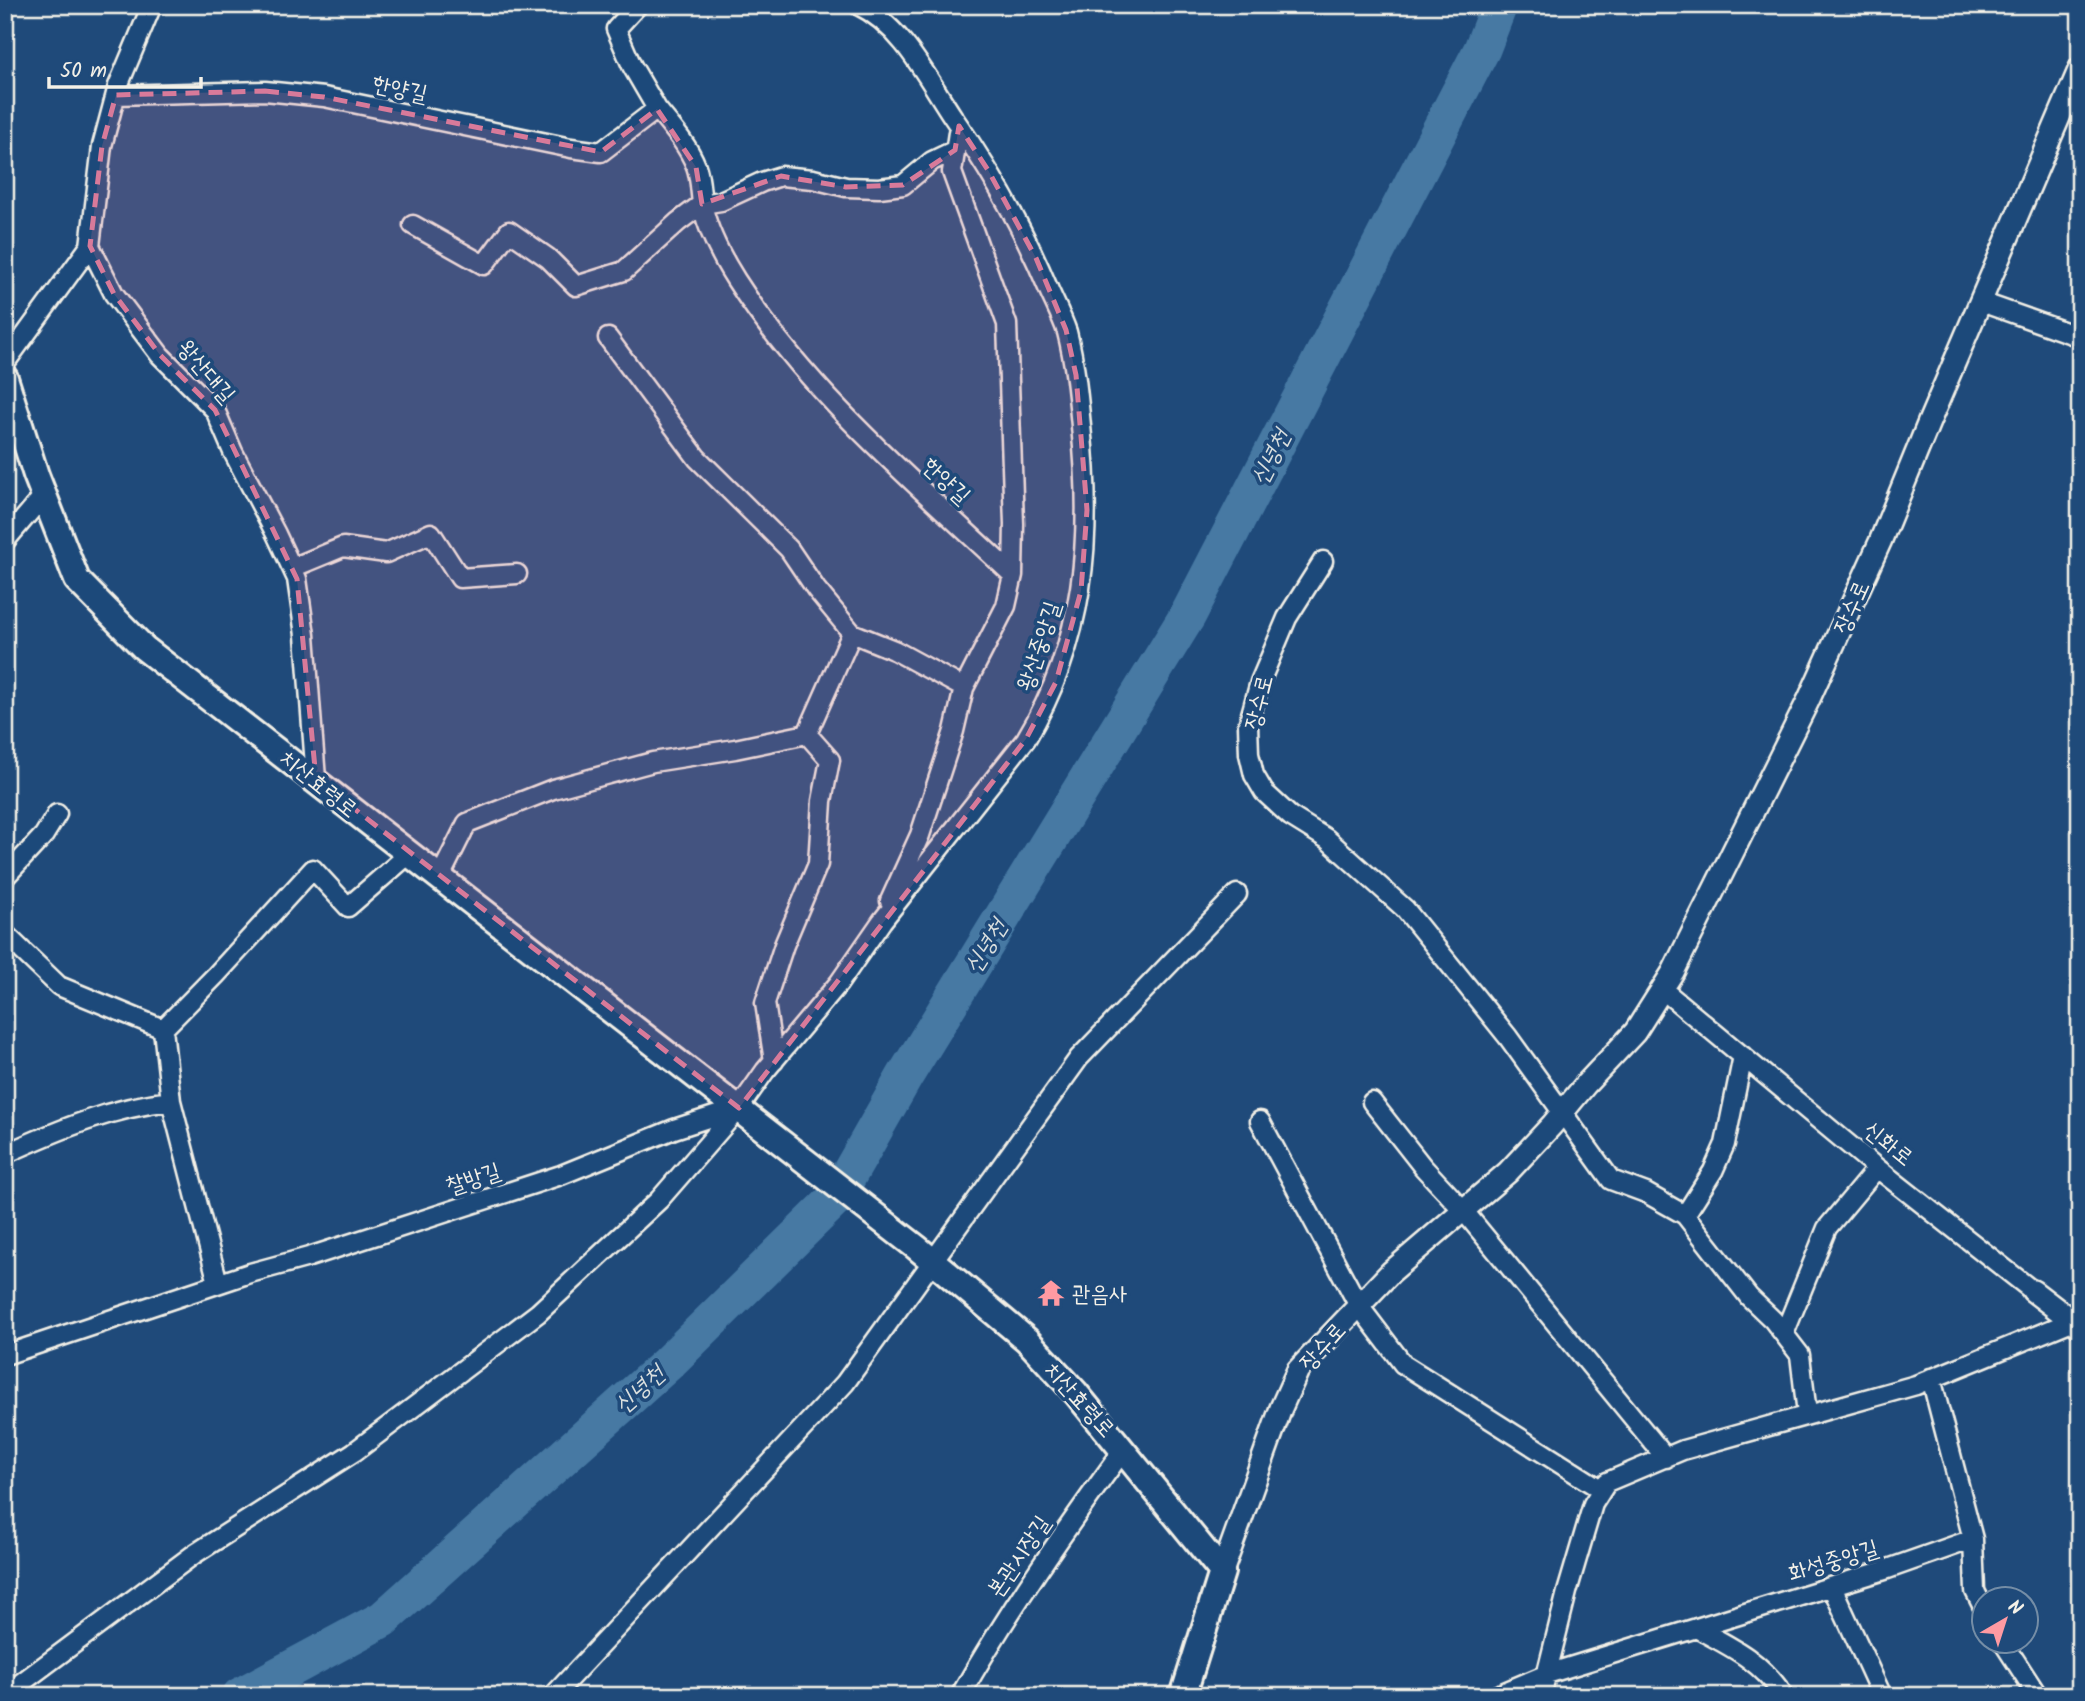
<svg xmlns="http://www.w3.org/2000/svg" width="2085" height="1701" font-family="Kalam,'Poor Story',sans-serif">
	<style>
		.lines { fill: none; stroke-linecap: round; stroke-linejoin: round }
		.river { stroke: #4679a3; stroke-width: 37 }
		.minor-casing { stroke: #f4f1e8; stroke-width: 23 }
		.tertiary-casing { stroke: #f4f1e8; stroke-width: 26 }
		.secondary-casing { stroke: #f4f1e8; stroke-width: 30 }
		.minor { stroke: #1f4a7a; stroke-width: 18 }
		.tertiary { stroke: #1f4a7a; stroke-width: 21 }
		.secondary { stroke: #1f4a7a; stroke-width: 24 }
		.marked { fill: #d87a9a; fill-opacity: 0.2; stroke: #d87a9a; stroke-width: 5; stroke-dasharray: 14 9; stroke-linejoin: round }
		.labels { text-anchor: middle; stroke-width: 7; stroke-linejoin: round; paint-order: stroke }
		.street-label { font-size: 23px; fill: #f4f1e8; stroke: #1f4a7a }
		.poi-label { font-size: 23px; fill: #f4f1e8; stroke: #1f4a7a; text-anchor: start }
		.water-label { font-size: 24px; font-style: italic; fill: #dadfde; stroke: #1f4a7a }
	</style>
	<rect width="100%" height="100%" fill="#1f4a7a"/>
	<filter id="ink" filterUnits="userSpaceOnUse"><feTurbulence type="fractalNoise" baseFrequency=".0143" numOctaves="2"/><feDisplacementMap in="SourceGraphic" scale="14" xChannelSelector="R" yChannelSelector="G"/><feConvolveMatrix kernelMatrix="1 2 1 2 8 2 1 2 1" color-interpolation-filters="sRGB"/></filter>
	<g filter="url(#ink)">
		<g class="lines">
			<path class="river" d="M 240,1696 L 383,1619 L 667,1364 L 835,1199 L 905,1076 L 1188,615 L 1482,49 L 1499,5"/>
			<defs>
				<path id="minor" d="M 152,5 L 118,86 L 102,146 L 90,246 L 114,294 L 160,355 L 215,410 L 233,452 L 276,534 L 297,579 L 305,635 L 316,779
					M 638,5 L 616,29 L 632,66 L 657,109
					M 116,95 L 265,91 L 324,97 L 571,148 L 601,152 L 657,109 C 671,126 688,145 696,166 C 701,179 700,195 703,208 C 709,234 722,258 736,280 C 808,393 916,484 1013,575
					M 413,225 L 484,265 L 509,231 L 548,258 L 576,286 L 624,271 L 678,222 L 702,204 L 721,201 L 762,182 L 781,176 L 813,179 L 846,187 L 879,188 L 903,185 L 932,161 L 955,150
					M 1981,302 L 2080,337
					M 608,338 L 697,458 L 789,549 L 816,589 L 852,633 L 894,650 L 964,688
					M 5,363 L 90,246
					M 5,541 L 44,495
					M 1323,561 L 1287,618 L 1260,682 L 1248,725 L 1249,754 L 1254,775 L 1264,792 L 1290,816 L 1327,839 L 1405,909 L 1508,1037 L 1611,1180 L 1646,1193 L 1685,1215 L 1749,1297 L 1773,1320 L 1800,1355 L 1807,1414
					M 292,568 L 343,547 L 386,553 L 431,533 L 460,578 L 517,574
					M 5,877 L 44,835 L 57,814
					M 440,877 L 467,823 L 553,789 L 653,762 L 735,749 L 807,734 L 852,633
					M 890,901 L 920,835 L 954,731 L 964,688 L 1006,606 L 1013,575 L 1014,524 L 1007,324 L 952,172 L 959,126
					M 5,934 L 59,986 L 163,1029 L 171,1101
					M 1662,989 L 1877,1168 L 2033,1291
					M 163,1029 L 216,975 L 313,869 L 348,907 L 409,854
					M 774,1061 L 765,1003 L 784,945 L 818,864 L 822,801 L 830,760 L 807,734
					M 1372,1102 L 1423,1167 L 1463,1210 L 1666,1458
					M 1260,1121 L 1359,1306 L 1403,1364 L 1602,1490
					M 5,1154 C 58,1130 113,1107 171,1101 L 218,1283
					M 1685,1215 L 1713,1171 L 1725,1144 L 1743,1056
					M 1784,1334 L 1827,1228 L 1877,1168
					M 5,1355 L 250,1273 L 309,1257 L 561,1175 L 674,1129 L 739,1108
					M 1973,1539 L 1975,1591 L 1983,1607
					M 1832,1587 L 1882,1696
					M 1696,1628 C 1732,1647 1761,1661 1784,1696
					M 2003,1642 L 2038,1696
					M 5,1695 L 193,1555 L 354,1452 L 538,1313 L 659,1200 L 739,1108 L 765,1071 L 839,983 L 882,921 L 1026,739 C 1085,641 1093,537 1081,426 C 1078,395 1075,363 1067,332 C 1062,317 1054,302 1048,288 C 1023,228 990,170 953,117 C 927,78 902,26 858,5
					M 553,1696 L 845,1383 L 1079,1058 L 1237,894
					M 960,1696 C 1010,1608 1065,1530 1124,1449
					M 1495,1696 L 1547,1674 L 1885,1570 L 1973,1539 L 1931,1378
					M 1541,1696 L 1567,1592 L 1593,1504 L 1607,1482 L 1683,1450 L 1916,1385 L 2072,1321"/>
				<path id="tertiary" d="M 2033,1291 L 2080,1327
					M 1222,1572 L 1281,1408 L 1298,1370 L 1391,1272 L 1508,1172 L 1552,1125 L 1586,1084 L 1635,1032 L 1673,972 L 1808,701 L 1880,542 L 1929,422 L 2080,68"/>
				<path id="secondary" d="M 5,378 L 36,475 L 77,580 L 144,648 L 916,1247 L 1027,1340 L 1076,1393 L 1222,1572 L 1183,1696"/>
			</defs>
			<use href="#minor" class="minor-casing"/>
			<use href="#tertiary" class="tertiary-casing"/>
			<use href="#secondary" class="secondary-casing"/>
			<use href="#minor" class="minor"/>
			<use href="#tertiary" class="tertiary"/>
			<use href="#secondary" class="secondary"/>
		</g>
	</g>
	<path class="marked" d="M 265,91 L 324,97 L 601,152 L 657,109 L 696,167 L 702,204 L 781,176 L 846,187 L 903,185 L 955,150 L 959,126 L 988,170 L 1036,258 L 1066,330 L 1076,375 L 1087,510 L 1081,591 L 1056,682 L 1026,739 L 739,1108 L 316,779 L 297,579 L 215,410 L 160,355 L 114,294 L 90,246 L 102,146 L 116,95 Z"/>
	<defs>
		<symbol id="temple-bare" viewBox="-9 -9 18 18"><path d="M0-6L5-2H3V0L6.5 2.5H4V6H1.5V3h-3V6H-4V2.5H-6.5L-3 0V-2H-5Z" fill="#ff9aa2" stroke="#1f4a7a" stroke-width="2.5" paint-order="stroke"/></symbol>
	</defs>
	<g fill-rule="evenodd">
		<use href="#temple-bare" x="1032" y="1274" width="38" height="38"/>
	</g>
	<g class="labels">
		<g class="street-label">
			<text transform="translate(400 88) rotate(12)" y="8">한양길</text>
			<text transform="translate(207 371) rotate(49)" y="8">왕산대길</text>
			<text transform="translate(947 480) rotate(43)" y="8">한양길</text>
			<text transform="translate(1851 607) rotate(-66)" y="8">장수로</text>
			<text transform="translate(1038 646) rotate(-72)" y="8">왕산중앙길</text>
			<text transform="translate(1258 702) rotate(-76)" y="8">장수로</text>
			<text transform="translate(319 783) rotate(39)" y="8">치산효령로</text>
			<text transform="translate(1889 1143) rotate(39)" y="8">신화로</text>
			<text transform="translate(473 1178) rotate(-18)" y="8">찰방길</text>
			<text transform="translate(1322 1346) rotate(-48)" y="8">장수로</text>
			<text transform="translate(1080 1399) rotate(48)" y="8">치산효령로</text>
			<text transform="translate(1018 1556) rotate(-56)" y="8">본관시장길</text>
			<text transform="translate(1833 1560) rotate(-17)" y="8">화성중앙길</text>
		</g>
		<g class="poi-label">
			<text x="1072" y="1301">관음사</text>
		</g>
		<g class="water-label">
			<text transform="translate(1270 457) rotate(-63)" y="8">신녕천</text>
			<text transform="translate(985 946) rotate(-58)" y="8">신녕천</text>
			<text transform="translate(639 1389) rotate(-42)" y="8">신녕천</text>
		</g>
	</g>
	<rect width="2085" height="1701" fill="none" stroke="#1f4a7a" stroke-width="28"/>
	<rect x="14" y="14" width="2057" height="1673" fill="none" stroke="#f4f1e8" stroke-width="2.5" filter="url(#ink)"/>
	<g transform="translate(2005 1620) rotate(39)"><circle r="33" fill="#1f4a7a" stroke="#748da6" stroke-width="2"/>
	<path d="M0-5L12 26L0 18L-12 26Z" fill="#ff9aa2"/>
	<text y="-10" font-size="19" font-weight="bold" text-anchor="middle" fill="#f4f1e8">N</text>
	</g>
	<path d="M49 77v10h152v-10" fill="none" stroke="#f4f1e8" stroke-width="3.5"/>
	<text x="60" y="77" font-size="21" fill="#f4f1e8" stroke="#1f4a7a" stroke-width="5" paint-order="stroke">50 m</text>
</svg>
